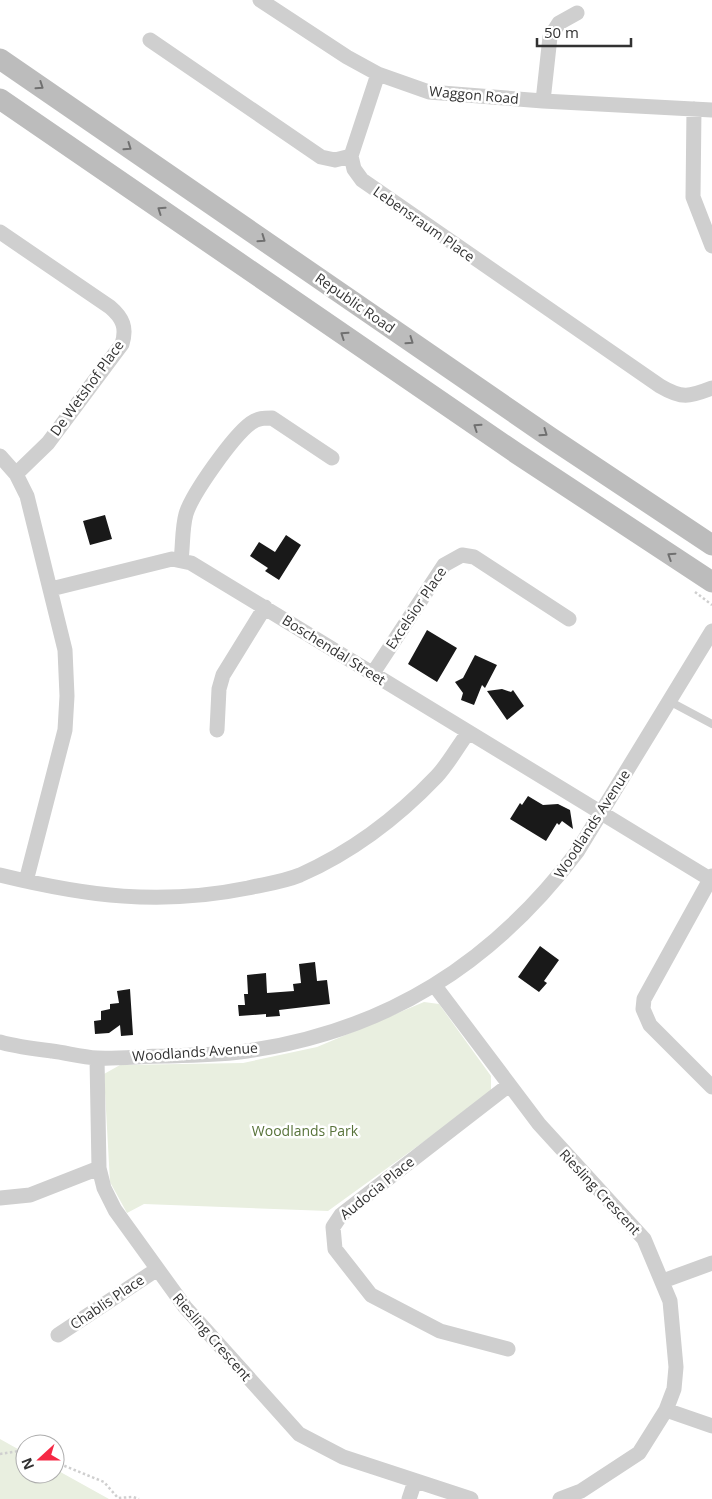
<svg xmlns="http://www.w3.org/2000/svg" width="712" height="1499" font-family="'Open Sans',sans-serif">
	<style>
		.green { fill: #e9efe0 }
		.building { fill: #191919 }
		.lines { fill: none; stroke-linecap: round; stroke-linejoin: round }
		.path { stroke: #cfcfcf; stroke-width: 2.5; stroke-dasharray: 2.5 2.5; stroke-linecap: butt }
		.service { stroke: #cfcfcf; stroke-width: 8 }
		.minor { stroke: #cfcfcf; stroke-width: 15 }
		.secondary { stroke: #bcbcbc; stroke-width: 21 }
		.oneway { stroke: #707070 }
		.labels { text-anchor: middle; stroke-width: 5; stroke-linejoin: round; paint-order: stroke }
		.street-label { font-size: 14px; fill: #323232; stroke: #fff }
		.park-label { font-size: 14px; fill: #58733a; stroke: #fff }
	</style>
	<rect width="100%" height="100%" fill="#fff"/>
	<path class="green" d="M 424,1002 L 439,1004 L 491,1076 L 491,1093 L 328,1211 L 144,1204 L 127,1213 L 110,1182 L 104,1074 L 120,1065 L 243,1063 L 317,1047 Z
		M 0,1439 L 25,1453 L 25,1474 L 55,1474 L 55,1469 L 109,1499 L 0,1499 Z"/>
	<path class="building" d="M 105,515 L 112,539 L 90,545 L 83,521 Z
		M 286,535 L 301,545 L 279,580 L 265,571 L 268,568 L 250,556 L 259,542 L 275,552 Z
		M 427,630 L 457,648 L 437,682 L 408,664 Z
		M 475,655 L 497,665 L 485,688 L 482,685 L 474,705 L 461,700 L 463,693 L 455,682 L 463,678 Z
		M 502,689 L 511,692 L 513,690 L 524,706 L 507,720 L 487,691 Z
		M 528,796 L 543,805 L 558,804 L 570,810 L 573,829 L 562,821 L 559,825 L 557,823 L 546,841 L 510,819 L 520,803 L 522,805 Z
		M 540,946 L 559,960 L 544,981 L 547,983 L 539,992 L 518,977 Z
		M 315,962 L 317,981 L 327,980 L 330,1004 L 279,1010 L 280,1016 L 266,1017 L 266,1014 L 239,1016 L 238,1005 L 245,1005 L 244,994 L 248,994 L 247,975 L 266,973 L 267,993 L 294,991 L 293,984 L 301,983 L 299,964 Z
		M 130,989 L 133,1035 L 121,1036 L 120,1025 L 109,1033 L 95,1034 L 94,1021 L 101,1020 L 101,1011 L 110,1009 L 110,1004 L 119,1003 L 117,991 Z"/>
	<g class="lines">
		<path class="path" d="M 695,592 L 712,605
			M 0,1454 L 25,1450
			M 55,1462 L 104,1482 L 118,1498 L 133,1497 L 139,1499"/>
		<path class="service" d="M 669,701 L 712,724"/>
		<path class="minor" d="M 260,0 L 347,57 L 378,74 L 429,92 L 543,101 L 712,110
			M 150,40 L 321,157 L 335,160 L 351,156
			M 378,74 L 351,156 L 354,169 L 362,180 L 660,386 C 682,399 689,397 712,388
			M 543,101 L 550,37 L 559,23 L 577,13
			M 694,109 L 693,197 L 712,246
			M 0,232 L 110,307 C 123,318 127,328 122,344 L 48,443 L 16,474
			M 0,456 L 16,474 L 27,496 L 65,650 L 67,696 L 65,730 L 26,881
			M 181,560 C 183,545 182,528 186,514 C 192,494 233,436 251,423 C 258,418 264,418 272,418 L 332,458
			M 51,589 L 172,559 L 191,563 L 710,879
			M 373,673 L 444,565 L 462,555 L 474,557 L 569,619
			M 217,730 L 219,689 L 223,675 L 265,607
			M 0,875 C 86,896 160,906 248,888 C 265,884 283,882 300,875 C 352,852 398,817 437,776 C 449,763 458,746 468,733
			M 712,876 L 644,999 L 643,1009 L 650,1025 L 712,1087
			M 435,986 L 539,1124 L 644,1239 L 670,1301 L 676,1367 L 674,1389 L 666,1410 L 639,1453 L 581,1491 L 560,1499
			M 0,1042 C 17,1047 35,1049 52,1051 C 67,1053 82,1057 97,1058 C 119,1059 142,1056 165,1056 C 192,1055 221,1055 247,1051 C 387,1031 493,963 577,852 L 712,631
			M 97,1058 L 99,1168 L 104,1188 L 115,1210 L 185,1307 L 299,1434 L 343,1457 L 471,1499
			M 0,1198 L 30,1195 L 99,1168
			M 663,1281 L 712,1263
			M 58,1335 L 156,1270
			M 508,1349 L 440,1331 L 371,1295 L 335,1249 L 333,1227 L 341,1215 L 509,1085
			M 666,1410 L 712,1426
			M 409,1499 L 415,1481"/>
		<path class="secondary" d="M 0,59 L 551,438 L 712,545
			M 0,99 L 516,453 L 712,582"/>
	</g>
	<defs><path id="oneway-chevron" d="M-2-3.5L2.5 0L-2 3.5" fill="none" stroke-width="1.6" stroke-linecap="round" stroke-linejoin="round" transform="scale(1.25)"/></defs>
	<g class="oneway">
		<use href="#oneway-chevron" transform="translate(40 86) rotate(34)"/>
		<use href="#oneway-chevron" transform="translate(128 147) rotate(35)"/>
		<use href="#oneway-chevron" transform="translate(161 210) rotate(-145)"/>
		<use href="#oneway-chevron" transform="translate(262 239) rotate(35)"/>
		<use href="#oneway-chevron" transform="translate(344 335) rotate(-146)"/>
		<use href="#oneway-chevron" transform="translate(410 341) rotate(35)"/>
		<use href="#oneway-chevron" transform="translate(477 427) rotate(-146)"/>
		<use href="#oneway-chevron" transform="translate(544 433) rotate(35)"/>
		<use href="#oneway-chevron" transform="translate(671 556) rotate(-147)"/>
	</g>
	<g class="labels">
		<g class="street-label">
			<text transform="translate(474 95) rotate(5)" y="5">Waggon Road</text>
			<text transform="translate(424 224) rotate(35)" y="5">Lebensraum Place</text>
			<text transform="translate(355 303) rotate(35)" y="5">Republic Road</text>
			<text transform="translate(87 388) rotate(-54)" y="5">De Wetshof Place</text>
			<text transform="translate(416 608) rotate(-56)" y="5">Excelsior Place</text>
			<text transform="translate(334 650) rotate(32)" y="5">Boschendal Street</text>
			<text transform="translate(592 824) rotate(-57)" y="5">Woodlands Avenue</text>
			<text transform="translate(195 1052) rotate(-4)" y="5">Woodlands Avenue</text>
			<text transform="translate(377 1188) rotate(-39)" y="5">Audocia Place</text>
			<text transform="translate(600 1192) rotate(47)" y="5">Riesling Crescent</text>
			<text transform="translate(107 1302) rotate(-34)" y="5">Chablis Place</text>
			<text transform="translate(212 1337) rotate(49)" y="5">Riesling Crescent</text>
		</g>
		<g class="park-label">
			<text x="305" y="1136">Woodlands Park</text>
		</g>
	</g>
	<g transform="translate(40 1459) rotate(249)"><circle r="24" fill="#ffffff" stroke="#adadad"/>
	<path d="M0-4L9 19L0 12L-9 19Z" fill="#f52844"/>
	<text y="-8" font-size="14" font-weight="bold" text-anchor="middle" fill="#323232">N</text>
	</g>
	<path d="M537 38v8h94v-8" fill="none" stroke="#323232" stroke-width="2.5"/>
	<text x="544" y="38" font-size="15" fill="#323232" stroke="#ffffff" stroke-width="4" paint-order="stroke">50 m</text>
</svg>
